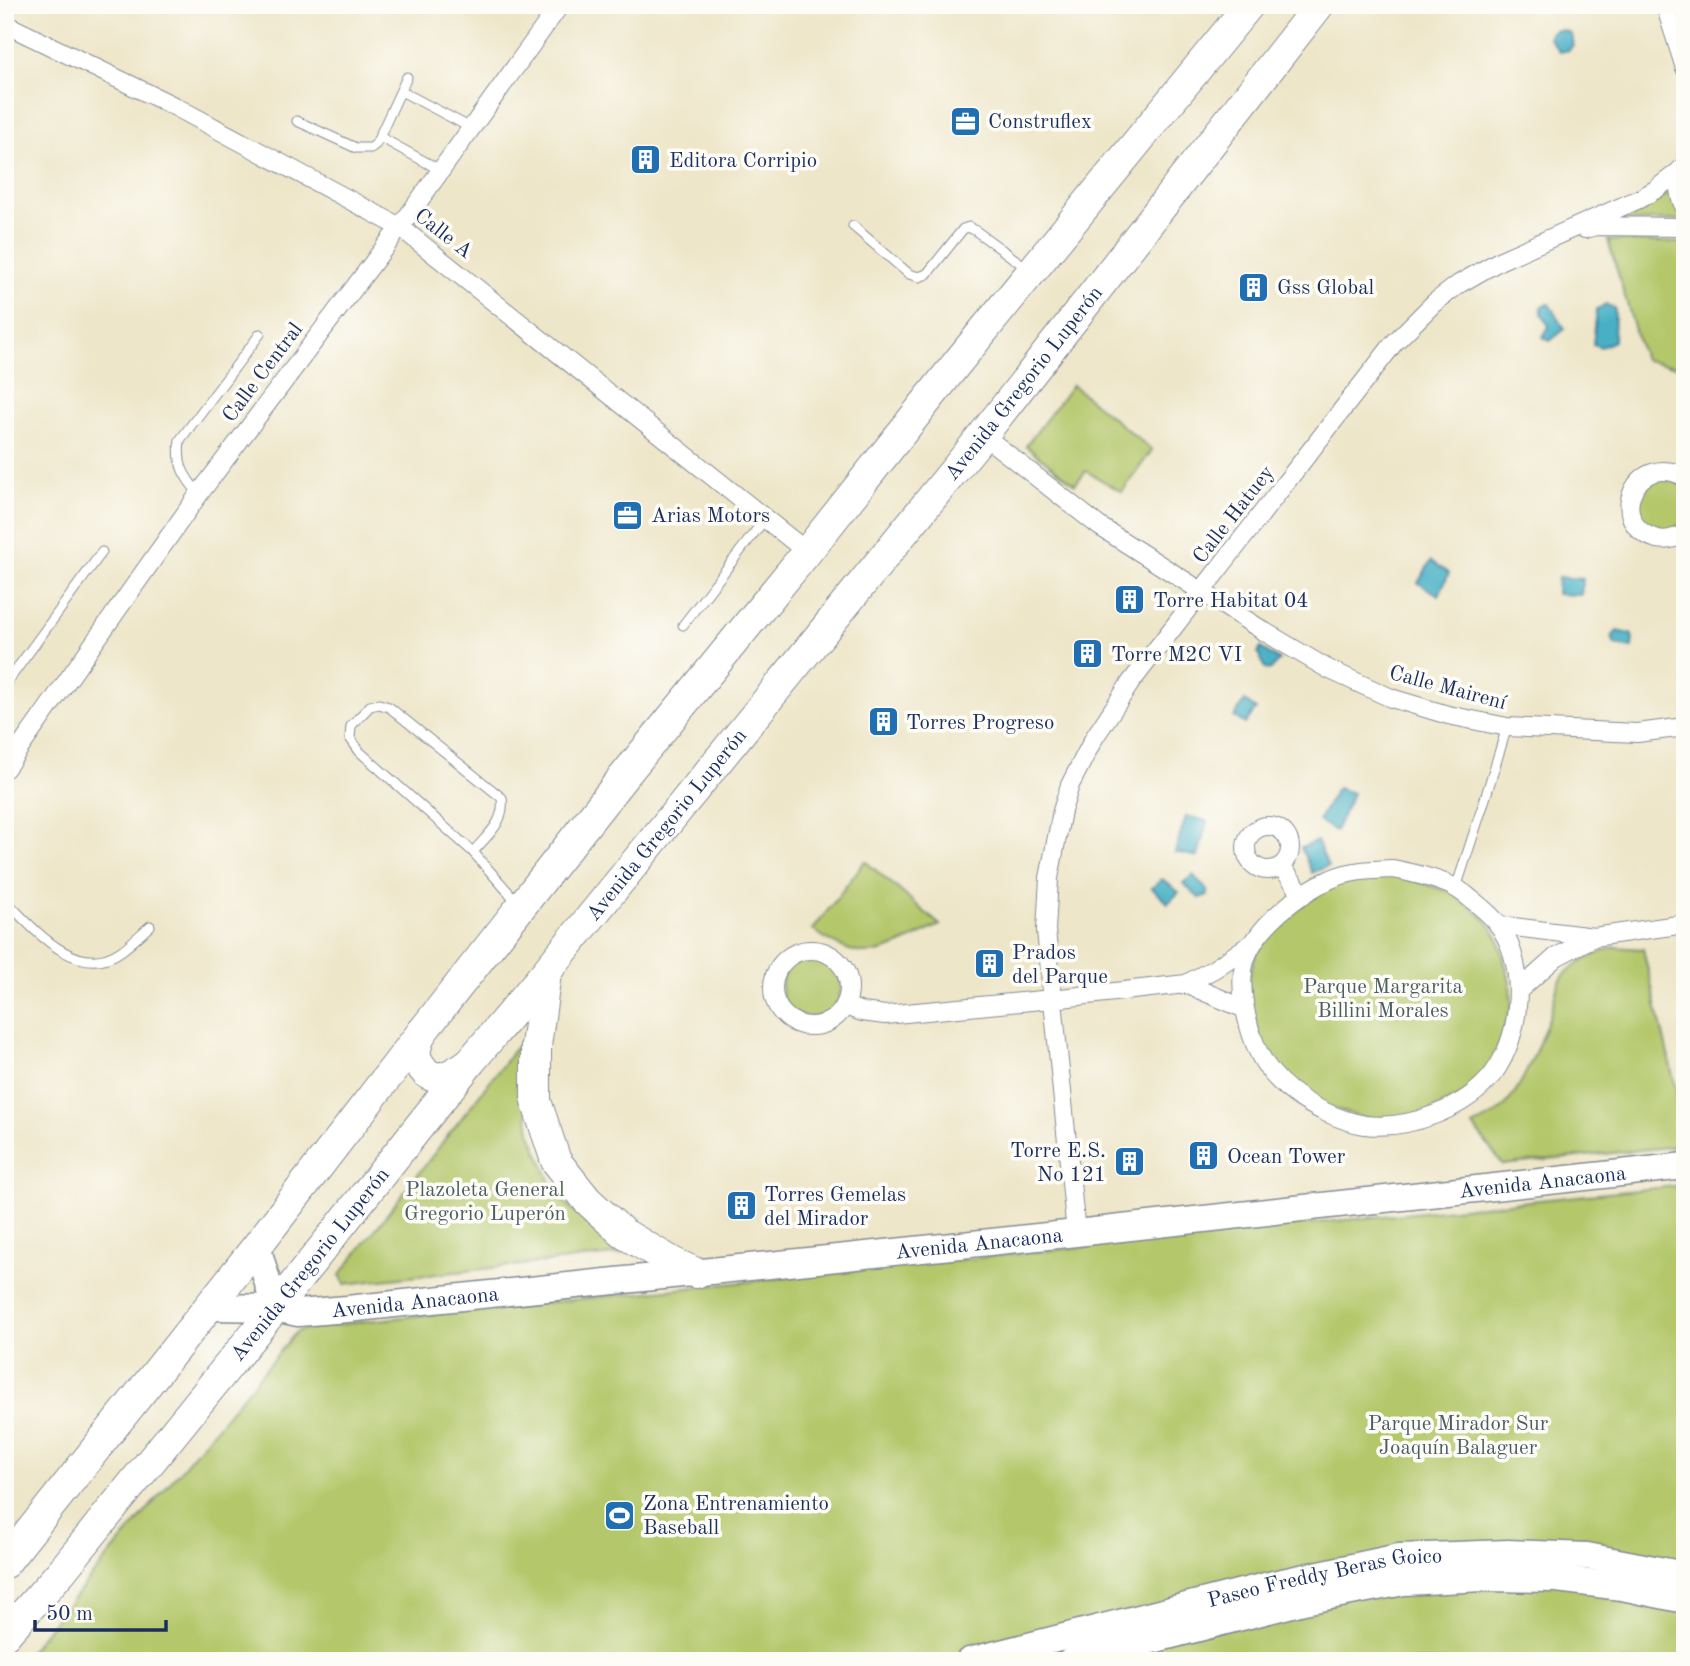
<svg xmlns="http://www.w3.org/2000/svg" width="1690" height="1666" font-family="'Old Standard TT',serif">
	<style>
		.green { fill: #b4c76a; stroke: #687b64; stroke-width: 2 }
		.water { fill: #46b0c4; stroke: #307091; stroke-width: 2 }
		.lines { fill: none; stroke-linecap: round; stroke-linejoin: round }
		.lane-casing { stroke: #848a94; stroke-width: 11 }
		.street-casing { stroke: #848a94; stroke-width: 20 }
		.secondary-casing { stroke: #848a94; stroke-width: 29 }
		.primary-casing { stroke: #848a94; stroke-width: 32 }
		.lane { stroke: #fff; stroke-width: 9 }
		.street { stroke: #fff; stroke-width: 18 }
		.secondary { stroke: #fff; stroke-width: 26 }
		.primary { stroke: #fff; stroke-width: 30 }
		.labels { text-anchor: middle; stroke-width: 7; stroke-linejoin: round; paint-order: stroke }
		.poi-label { font-size: 21px; fill: #1b2f5e; stroke: #fdfcf7; text-anchor: start }
		.street-label { font-size: 21px; fill: #1b2f5e; stroke: #fdfcf7 }
		.park-label { font-size: 21px; fill: #495d62; stroke: #fdfcf7 }
	</style>
	<rect width="100%" height="100%" fill="#fdfcf7"/>
	<filter id="ink" filterUnits="userSpaceOnUse"><feTurbulence type="fractalNoise" baseFrequency=".0143" numOctaves="2"/><feDisplacementMap in="SourceGraphic" scale="14" xChannelSelector="R" yChannelSelector="G"/><feConvolveMatrix kernelMatrix="1 2 1 2 8 2 1 2 1" color-interpolation-filters="sRGB"/></filter>
	<filter id="wash" filterUnits="userSpaceOnUse"><feTurbulence type="fractalNoise" baseFrequency=".00686" numOctaves="4" result="noise"/><feDisplacementMap in="SourceGraphic" scale="28" xChannelSelector="R" yChannelSelector="G"/><feGaussianBlur stdDeviation="1.57" result="paint"/><feColorMatrix in="noise" values="0 0 0 0 0 0 0 0 0 0 0 0 0 0 0 0 0 1.4 0 .05"/><feComposite in="paint" operator="in"/></filter>
	<g filter="url(#wash)">
		<rect width="100%" height="100%" fill="#eee6c9"/>
		<path class="green" d="M 1685,179 L 1685,220 L 1615,221 L 1672,191 Z
			M 1608,240 L 1685,243 L 1685,368 L 1644,360 Z
			M 1072,385 L 1152,450 L 1122,492 L 1086,471 L 1075,484 L 1026,446 Z
			M 1658,478 L 1677,482 L 1685,489 L 1685,520 C 1670,537 1636,532 1638,506 C 1638,500 1641,494 1642,489 Z
			M 865,861 L 940,925 C 918,935 882,958 857,952 C 842,949 826,939 813,930 Z
			M 1391,874 L 1452,892 L 1485,919 L 1498,937 L 1510,982 L 1512,1005 L 1493,1066 L 1462,1096 L 1426,1113 L 1370,1120 L 1315,1103 L 1285,1078 L 1260,1045 L 1248,984 L 1253,963 L 1260,942 L 1276,925 L 1327,887 L 1347,880 Z
			M 1615,947 L 1643,949 L 1685,1127 L 1685,1145 L 1503,1165 L 1473,1126 C 1480,1122 1490,1118 1497,1113 C 1521,1095 1540,1041 1551,1012 C 1554,1002 1555,990 1560,981 C 1569,964 1598,953 1615,947 Z
			M781 987a30 30 0 1 1 60 0a30 30 0 1 1-60 0Z
			M 518,1045 L 530,1132 L 556,1195 L 622,1254 L 345,1284 L 340,1275 Z
			M 1685,1185 L 1685,1661 L 21,1661 L 297,1331 L 357,1322 Z"/>
		<path class="water" d="M 1555,30 L 1564,30 L 1571,34 L 1573,45 L 1569,50 L 1560,52 L 1549,38 L 1550,33 Z
			M 1549,304 L 1565,329 L 1550,341 L 1543,337 L 1549,326 L 1542,314 L 1541,307 Z
			M 1606,304 L 1615,309 L 1614,341 L 1601,347 L 1593,344 L 1597,309 Z
			M 1431,561 L 1449,573 L 1439,595 L 1418,583 Z
			M 1558,577 L 1583,579 L 1581,595 L 1557,594 Z
			M 1617,631 L 1631,634 L 1633,638 L 1632,648 L 1615,645 L 1612,637 Z
			M 1261,648 L 1279,660 L 1271,670 L 1265,669 L 1258,653 Z
			M 1245,701 L 1256,709 L 1245,724 L 1234,717 Z
			M 1337,788 L 1353,793 L 1335,831 L 1318,821 Z
			M 1186,816 L 1207,821 L 1198,857 L 1175,852 Z
			M 1317,841 L 1328,866 L 1312,873 L 1301,848 Z
			M 1193,875 L 1207,890 L 1208,895 L 1199,898 L 1183,883 Z
			M 1162,879 L 1179,892 L 1168,903 L 1152,888 Z"/>
	</g>
	<g filter="url(#ink)">
		<g class="lines">
			<defs>
				<path id="lane" d="M 401,91 L 471,128
					M 297,121 L 356,148 L 371,148 L 376,144 L 407,77
					M 380,137 L 440,170
					M 853,226 L 909,274 L 919,277 L 927,274 L 963,229 L 969,227 L 976,231 L 1027,268
					M 199,494 C 183,475 177,465 180,440 L 260,334
					M 683,625 L 765,519
					M 5,685 L 102,552
					M 473,852 C 488,834 505,823 502,798 L 389,707 L 379,704 L 370,706 L 351,726 L 350,738 L 360,752 L 473,852 L 518,903
					M 1456,888 L 1484,802 L 1507,727
					M 5,900 C 33,928 77,982 121,951 C 131,944 141,934 150,926"/>
				<path id="street" d="M 1665,5 L 1685,68
					M 5,24 L 174,106 L 400,227 L 807,552
					M 1680,170 C 1678,185 1678,195 1685,208
					M 1585,229 L 1596,226 L 1685,227
					M 983,435 L 1099,526 L 1265,632 L 1328,669 L 1391,698 L 1448,715 L 1507,727 L 1637,733 L 1685,727
					M 1685,477 C 1635,450 1606,522 1654,538 C 1665,542 1675,539 1685,533
					M 5,769 L 199,494 L 400,227 L 560,5
					M1246 848a22 22 0 1 1 44 0a22 22 0 1 1-44 0Z
					M 1281,866 L 1303,895
					M 1393,869 C 1414,873 1435,878 1454,887 C 1460,890 1466,895 1471,899 C 1480,906 1491,915 1498,924 C 1528,966 1522,1034 1493,1074 C 1466,1109 1408,1130 1365,1125 C 1351,1123 1338,1118 1325,1112 C 1295,1098 1267,1076 1255,1044 C 1246,1021 1238,985 1245,961 C 1255,927 1300,892 1331,879 C 1351,870 1372,870 1393,869 Z
					M 1498,925 L 1594,937 L 1685,924
					M773 988a38 38 0 1 1 76 0a38 38 0 1 1-76 0Z
					M 1186,984 L 1245,1009
					M 1518,991 L 1556,957 L 1594,937
					M 845,1006 L 862,1012 L 885,1015 L 1052,999 L 1186,984 L 1214,969 L 1254,942
					M 1076,1233 L 1046,930 L 1049,878 L 1062,811 L 1070,785 L 1094,738 L 1131,682 L 1394,343 L 1434,303 L 1459,284 L 1501,260 L 1639,199 L 1655,190 L 1685,167"/>
				<g id="secondary">
					<path d="M 257,1246 L 275,1308"/>
					<path id="s1" d="M 208,1307 L 275,1308 L 298,1313 L 347,1309 L 1076,1233 L 1685,1166"/>
					<path id="s2" d="M 969,1661 L 1273,1584 L 1399,1557 L 1508,1553 L 1587,1556 L 1685,1575"/>
					<path d="M 1071,1661 L 1304,1601 L 1404,1582 L 1484,1578 L 1557,1579 L 1622,1587 L 1685,1600"/>
				</g>
				<g id="primary">
					<path d="M 546,973 L 536,1046 L 536,1101 L 556,1161 L 587,1200 L 623,1233 L 674,1263 L 696,1273"/>
					<path d="M 422,1032 C 415,1048 412,1055 423,1069 C 436,1086 455,1073 469,1063"/>
					<path d="M 5,1563 L 257,1246 L 422,1032 L 620,781 L 807,552 L 957,363 L 1249,5"/>
					<path id="s3" d="M 5,1635 L 61,1572 L 275,1308 L 471,1061 L 546,972 L 983,435 L 1319,5"/>
				</g>
			</defs>
			<use href="#lane" class="lane-casing"/>
			<use href="#street" class="street-casing"/>
			<use href="#secondary" class="secondary-casing"/>
			<use href="#primary" class="primary-casing"/>
			<use href="#lane" class="lane"/>
			<use href="#street" class="street"/>
			<use href="#secondary" class="secondary"/>
			<use href="#primary" class="primary"/>
		</g>
	</g>
	<defs>
		<symbol id="office-square" viewBox="-11 -11 22 22"><rect x="-9" y="-9" width="18" height="18" rx="4" fill="#1f6fb2" stroke="#fdfcf7"/><path d="M-6-3h4V-5.5h4V-3h4V5H-6ZM-1-4.5V-3h2v-1.5ZM-6 0V1H6V0Z" fill="#fff"/></symbol>
		<symbol id="building-square" viewBox="-11 -11 22 22"><rect x="-9" y="-9" width="18" height="18" rx="4" fill="#1f6fb2" stroke="#fdfcf7"/><path d="M-4-6H4V6H1V3H-1V6H-4ZM-2.5-4.3h1.7v1.8h-1.7ZM.8-4.3h1.7v1.8H.8ZM-2.5-1h1.7V.8h-1.7ZM.8-1h1.7V.8H.8Z" fill="#fff"/></symbol>
		<symbol id="stadium-square" viewBox="-11 -11 22 22"><rect x="-9" y="-9" width="18" height="18" rx="4" fill="#1f6fb2" stroke="#fdfcf7"/><path d="M0-5a6.5 5 0 1 0 0 10a6.5 5 0 1 0 0-10ZM-3.5-1.8h7v3.6h-7Z" fill="#fff"/></symbol>
	</defs>
	<g fill-rule="evenodd">
		<use href="#office-square" x="948" y="104" width="35" height="35"/>
		<use href="#building-square" x="628" y="142" width="35" height="35"/>
		<use href="#building-square" x="1236" y="270" width="35" height="35"/>
		<use href="#office-square" x="610" y="498" width="35" height="35"/>
		<use href="#building-square" x="1112" y="582" width="35" height="35"/>
		<use href="#building-square" x="1070" y="636" width="35" height="35"/>
		<use href="#building-square" x="866" y="704" width="35" height="35"/>
		<use href="#building-square" x="972" y="946" width="35" height="35"/>
		<use href="#building-square" x="1186" y="1138" width="35" height="35"/>
		<use href="#building-square" x="1112" y="1144" width="35" height="35"/>
		<use href="#building-square" x="724" y="1188" width="35" height="35"/>
		<use href="#stadium-square" x="602" y="1498" width="35" height="35"/>
	</g>
	<g class="labels">
		<g class="poi-label">
			<text x="988" y="128">Construflex</text>
			<text x="669" y="167">Editora Corripio</text>
			<text x="1277" y="294">Gss Global</text>
			<text x="651" y="522">Arias Motors</text>
			<text x="1153" y="607">Torre Habitat 04</text>
			<text x="1111" y="661">Torre M2C VI</text>
			<text x="906" y="729">Torres Progreso</text>
			<text x="1012" y="959">Prados<tspan x="1012" dy="24">del Parque</tspan></text>
			<text x="1106" y="1157" text-anchor="end">Torre E.S.<tspan x="1106" dy="24">No 121</tspan></text>
			<text x="1227" y="1163">Ocean Tower</text>
			<text x="764" y="1201">Torres Gemelas<tspan x="764" dy="24">del Mirador</tspan></text>
			<text x="643" y="1510">Zona Entrenamiento<tspan x="643" dy="24">Baseball</tspan></text>
		</g>
		<g class="street-label">
			<text transform="translate(444 233) rotate(38)" y="7">Calle A</text>
			<text transform="translate(262 372) rotate(-53)" y="7">Calle Central</text>
			<text dy="7" stroke="none"><textPath href="#s3" startOffset="1614">Avenida Gregorio Luperón</textPath></text>
			<text transform="translate(1233 514) rotate(-52)" y="7">Calle Hatuey</text>
			<text transform="translate(1448 687) rotate(15)" y="7">Calle Mairení</text>
			<text dy="7" stroke="none"><textPath href="#s3" startOffset="1046">Avenida Gregorio Luperón</textPath></text>
			<text dy="7" stroke="none"><textPath href="#s1" startOffset="1342">Avenida Anacaona</textPath></text>
			<text dy="7" stroke="none"><textPath href="#s1" startOffset="775">Avenida Anacaona</textPath></text>
			<text dy="7" stroke="none"><textPath href="#s3" startOffset="480">Avenida Gregorio Luperón</textPath></text>
			<text dy="7" stroke="none"><textPath href="#s1" startOffset="208">Avenida Anacaona</textPath></text>
			<text dy="7" stroke="none"><textPath href="#s2" startOffset="366">Paseo Freddy Beras Goico</textPath></text>
		</g>
		<g class="park-label">
			<text x="1383" y="993">Parque Margarita<tspan x="1383" dy="24">Billini Morales</tspan></text>
			<text x="485" y="1196">Plazoleta General<tspan x="485" dy="24">Gregorio Luperón</tspan></text>
			<text x="1458" y="1430">Parque Mirador Sur<tspan x="1458" dy="24">Joaquín Balaguer</tspan></text>
		</g>
	</g>
	<rect width="1690" height="1666" fill="none" stroke="#fdfcf7" stroke-width="28"/>
	<path d="M35 1620v10h131v-10" fill="none" stroke="#1b2f5e" stroke-width="3.5"/>
	<text x="46" y="1620" font-size="21" fill="#1b2f5e" stroke="#fdfcf7" stroke-width="5" paint-order="stroke">50 m</text>
</svg>
